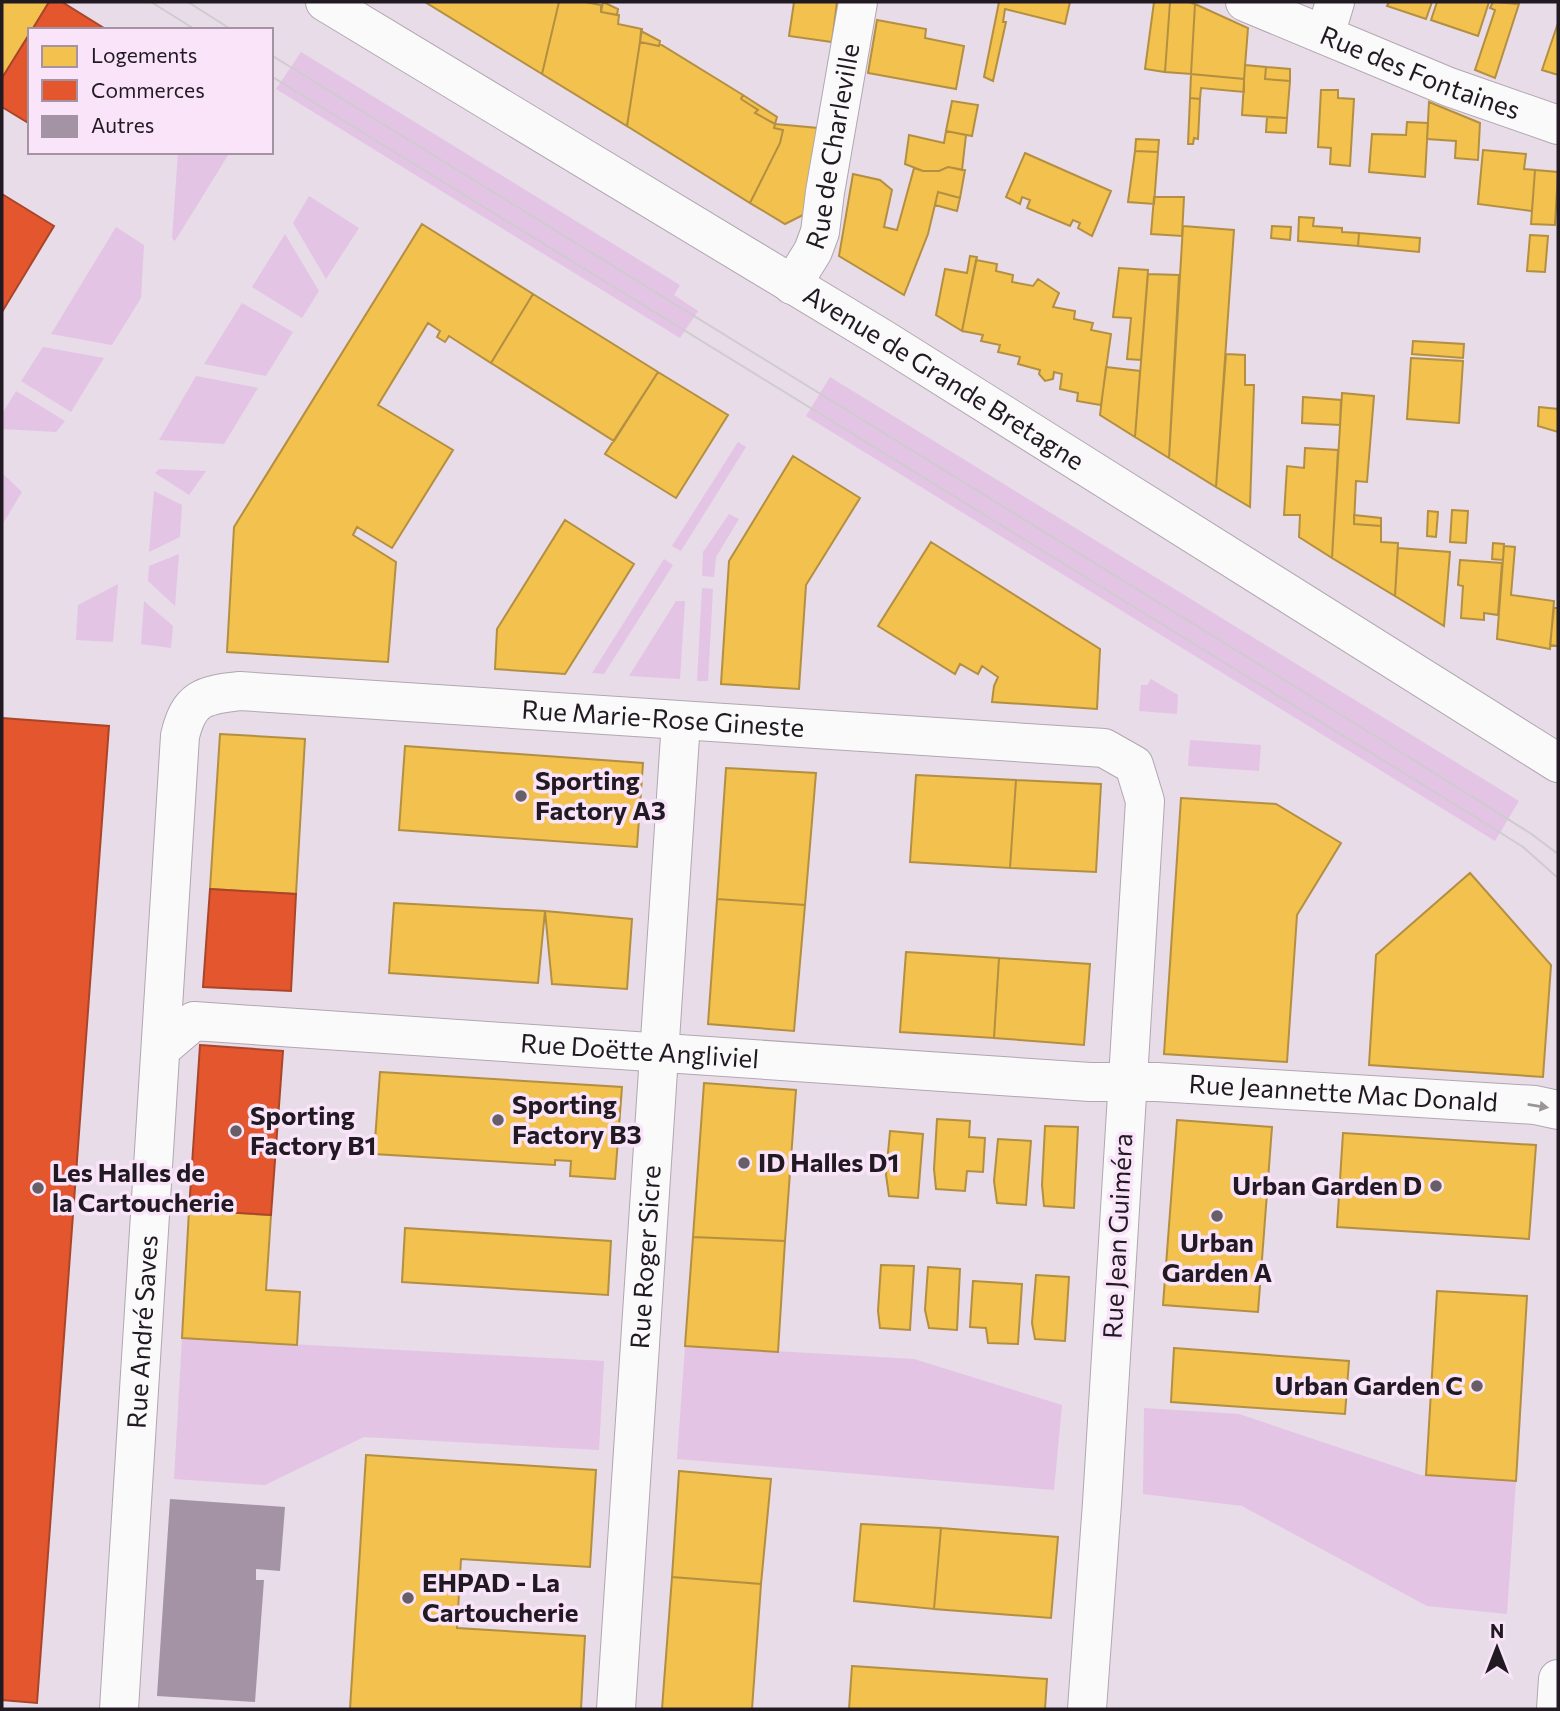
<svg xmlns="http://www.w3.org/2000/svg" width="1560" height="1711" font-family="Commissioner,sans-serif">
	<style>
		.green { fill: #e4c4e4 }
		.homes { fill: #f2c14e; stroke: #b48f41; stroke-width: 2 }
		.shops { fill: #e4572e; stroke: #aa452a; stroke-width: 2 }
		.building { fill: #a493a4 }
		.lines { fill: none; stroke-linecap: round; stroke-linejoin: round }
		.minor-casing { stroke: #b0a7b0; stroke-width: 40 }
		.major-casing { stroke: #b0a7b0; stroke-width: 40 }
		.minor { stroke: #fbfafb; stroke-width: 38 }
		.major { stroke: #fbfafb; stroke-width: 38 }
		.tram { stroke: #cfcccf; stroke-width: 2 }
		.oneway { fill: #999599 }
		.poi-dot { fill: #675e67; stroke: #f9e4f9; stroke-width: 2.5 }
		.labels { text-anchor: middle; stroke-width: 7; stroke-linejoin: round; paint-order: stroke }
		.street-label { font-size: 26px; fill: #221a22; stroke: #f9e4f9 }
		.poi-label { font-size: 26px; font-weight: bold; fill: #221a22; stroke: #f9e4f9; text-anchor: start }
	</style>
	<rect width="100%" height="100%" fill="#e7dce7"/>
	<path class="green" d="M 301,52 L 680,285 L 674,295 L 698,311 L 680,338 L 276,89 Z
		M 178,152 L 230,152 L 175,241 L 172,238 Z
		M 309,196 L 359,228 L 326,279 L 293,223 Z
		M 116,227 L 144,245 L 141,298 L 112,345 L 51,334 Z
		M 285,234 L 319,291 L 302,318 L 252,287 Z
		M 242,303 L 293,332 L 266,376 L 204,364 Z
		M 43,347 L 104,358 L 71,412 L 21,381 Z
		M 196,376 L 258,388 L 224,444 L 159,440 Z
		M 830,377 L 1519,801 L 1495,841 L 806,416 Z
		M 16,391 L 65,421 L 56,432 L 2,429 L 2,414 Z
		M 738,442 L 746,447 L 681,551 L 672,546 Z
		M 159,469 L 206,471 L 189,495 L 155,473 Z
		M 2,473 L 22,492 L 2,525 Z
		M 154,491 L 182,505 L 180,537 L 149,552 Z
		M 729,514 L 739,519 L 716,557 L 714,577 L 702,576 L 703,552 Z
		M 179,554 L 175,606 L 148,581 L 149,566 Z
		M 664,559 L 673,565 L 604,674 L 592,673 Z
		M 118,584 L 113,642 L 76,640 L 78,605 Z
		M 702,588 L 713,589 L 708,681 L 697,681 Z
		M 144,601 L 173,626 L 171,648 L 141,644 Z
		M 676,601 L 685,601 L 680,679 L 629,676 Z
		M 1151,679 L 1178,695 L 1177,714 L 1139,711 L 1141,685 L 1147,685 Z
		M 1190,740 L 1261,745 L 1259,771 L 1188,766 Z
		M 182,1338 L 604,1361 L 599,1450 L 364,1437 L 265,1485 L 174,1479 Z
		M 685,1346 L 914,1359 L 1062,1405 L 1054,1490 L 677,1459 Z
		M 1144,1408 L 1239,1414 L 1421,1475 L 1516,1481 L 1507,1614 L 1427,1606 L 1242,1506 L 1143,1494 Z"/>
	<path class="homes" d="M 2,2 L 49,2 L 32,30 L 30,30 L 30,33 L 2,78 Z
		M 425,2 L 559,2 L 542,74 Z
		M 559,2 L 585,2 L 601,5 L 601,12 L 619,15 L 618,24 L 642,29 L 627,126 L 542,74 Z
		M 603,2 L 618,9 L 617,15 L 601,12 Z
		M 794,2 L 837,2 L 832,42 L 789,36 Z
		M 999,2 L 1070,2 L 1065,24 L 1005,9 L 1003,22 L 1006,22 L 993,81 L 984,77 Z
		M 1154,2 L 1170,2 L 1165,72 L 1145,69 Z
		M 1170,2 L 1189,2 L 1195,4 L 1191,74 L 1165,72 Z
		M 1389,2 L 1432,2 L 1426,19 L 1387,6 Z
		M 1437,2 L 1489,2 L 1478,36 L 1431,20 Z
		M 1493,2 L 1519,4 L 1495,78 L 1475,70 L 1495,10 L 1490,8 Z
		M 1195,4 L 1248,28 L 1244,79 L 1191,74 Z
		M 877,20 L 926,29 L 925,38 L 964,46 L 956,89 L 868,73 Z
		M 1558,23 L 1558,75 L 1542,70 Z
		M 641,31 L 660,41 L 659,46 L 640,42 Z
		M 640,42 L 659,46 L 660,44 L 743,95 L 741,99 L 758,110 L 755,113 L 775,124 L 774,128 L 783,130 L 780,143 L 750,203 L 627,126 Z
		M 1245,65 L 1266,67 L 1265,79 L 1290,81 L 1287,118 L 1242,115 Z
		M 1266,67 L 1290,69 L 1290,81 L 1265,79 Z
		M 1191,74 L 1244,79 L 1244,92 L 1201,88 L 1200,99 L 1190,98 Z
		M 1321,90 L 1338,90 L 1338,98 L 1354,99 L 1350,166 L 1330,164 L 1331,148 L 1318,147 Z
		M 743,95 L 777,117 L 775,124 L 755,113 L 758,110 L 741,99 Z
		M 1190,98 L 1200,99 L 1198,139 L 1194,138 L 1193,144 L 1188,144 Z
		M 952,101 L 978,105 L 972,136 L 946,131 Z
		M 1429,102 L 1480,123 L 1478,160 L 1455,158 L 1456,141 L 1427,139 Z
		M 1267,117 L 1287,118 L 1286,133 L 1266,132 Z
		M 1407,122 L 1428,123 L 1425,177 L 1369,172 L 1372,134 L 1406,135 Z
		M 775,124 L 818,128 L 805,214 L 785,224 L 750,203 L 780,143 L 783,130 L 774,128 Z
		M 946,131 L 966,135 L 962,170 L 948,167 L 939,171 L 923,171 L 905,164 L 909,135 L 944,143 Z
		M 1136,139 L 1159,140 L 1158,152 L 1135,151 Z
		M 1483,150 L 1526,154 L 1524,169 L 1535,170 L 1532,211 L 1478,204 Z
		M 1135,151 L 1158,152 L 1154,204 L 1128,202 Z
		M 1025,153 L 1111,191 L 1092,236 L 1078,228 L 1080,223 L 1073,220 L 1070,226 L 1027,208 L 1030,200 L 1022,197 L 1020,204 L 1006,197 Z
		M 948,167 L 965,170 L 960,198 L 938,192 L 928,234 L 904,295 L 839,256 L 853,174 L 880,180 L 892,190 L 884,227 L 897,230 L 914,168 L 923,171 L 939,171 Z
		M 1535,170 L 1558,172 L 1555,225 L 1531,224 Z
		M 938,192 L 960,198 L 957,211 L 935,205 Z
		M 1154,197 L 1184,197 L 1182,236 L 1151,234 Z
		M 1299,217 L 1314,218 L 1313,226 L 1342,228 L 1342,232 L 1359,233 L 1358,246 L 1298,241 Z
		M 422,224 L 533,294 L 491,363 L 449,336 L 445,342 L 437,337 L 440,331 L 428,323 L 378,405 L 453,450 L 392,548 L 357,527 L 353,535 L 396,562 L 388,662 L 227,652 L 234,527 Z
		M 1183,226 L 1234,230 L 1216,487 L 1169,458 Z
		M 1272,226 L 1291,227 L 1290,240 L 1271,238 Z
		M 1359,233 L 1420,238 L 1419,252 L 1358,246 Z
		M 1530,235 L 1548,236 L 1545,272 L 1527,271 Z
		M 970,256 L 977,257 L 962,331 L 936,315 L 945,269 L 967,273 Z
		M 976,260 L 997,264 L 996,271 L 1013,275 L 1012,282 L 1033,286 L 1038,279 L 1059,293 L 1053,307 L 1075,311 L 1074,319 L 1093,323 L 1091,330 L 1111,334 L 1101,405 L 1077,401 L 1078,393 L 1060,389 L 1062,374 L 1054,372 L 1053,379 L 1045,381 L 1039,374 L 1040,370 L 1018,364 L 1020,357 L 998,352 L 1000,345 L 981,341 L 983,335 L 962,331 Z
		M 1119,268 L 1148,270 L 1141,360 L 1127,359 L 1131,318 L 1113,317 Z
		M 1148,274 L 1179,275 L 1169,458 L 1135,437 Z
		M 533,294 L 658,372 L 614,441 L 491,363 Z
		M 1413,341 L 1464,344 L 1463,358 L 1412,354 Z
		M 1226,354 L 1245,355 L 1245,385 L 1254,385 L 1250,507 L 1216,487 Z
		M 1411,358 L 1463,361 L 1459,423 L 1407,419 Z
		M 1106,367 L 1140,371 L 1135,437 L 1100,415 Z
		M 658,372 L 728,415 L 676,498 L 605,454 Z
		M 1342,393 L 1374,396 L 1367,482 L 1356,481 L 1354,524 L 1381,526 L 1381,542 L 1398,543 L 1395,596 L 1332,558 Z
		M 1303,397 L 1341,400 L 1340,425 L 1302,423 Z
		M 1539,407 L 1558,409 L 1558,432 L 1538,426 Z
		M 1305,448 L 1338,450 L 1332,558 L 1299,537 L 1300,515 L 1284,515 L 1287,466 L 1304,468 Z
		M 793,456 L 860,498 L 806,585 L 799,689 L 721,684 L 729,561 Z
		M 1452,510 L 1468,511 L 1466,543 L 1450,542 Z
		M 1428,511 L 1438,512 L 1436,537 L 1427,536 Z
		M 1354,515 L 1381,518 L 1381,526 L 1354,524 Z
		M 565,520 L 634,564 L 565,674 L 495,669 L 497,629 Z
		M 931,542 L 1100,649 L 1097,709 L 992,702 L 994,686 L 998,677 L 982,666 L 978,674 L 960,664 L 955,674 L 878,626 Z
		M 1493,543 L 1504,544 L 1503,560 L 1492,559 Z
		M 1504,546 L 1515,547 L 1511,595 L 1554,601 L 1550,649 L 1497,639 Z
		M 1398,548 L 1450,552 L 1444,626 L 1395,596 Z
		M 1460,560 L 1502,563 L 1498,615 L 1484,613 L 1484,620 L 1461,618 L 1463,586 L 1458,585 Z
		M 1554,608 L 1558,608 L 1558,646 L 1550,645 Z
		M 220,734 L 305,739 L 296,894 L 210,889 Z
		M 405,746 L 643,763 L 637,847 L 399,830 Z
		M 726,768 L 816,773 L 805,905 L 717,899 Z
		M 916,775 L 1016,780 L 1010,868 L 910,862 Z
		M 1016,780 L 1101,784 L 1096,872 L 1010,868 Z
		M 1181,798 L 1276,804 L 1341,843 L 1297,915 L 1287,1062 L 1164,1054 Z
		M 1470,873 L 1551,965 L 1543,1077 L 1369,1065 L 1376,955 Z
		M 717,899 L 805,905 L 794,1031 L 708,1024 Z
		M 394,903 L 545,911 L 538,983 L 389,973 Z
		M 545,911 L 632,919 L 627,989 L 552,984 Z
		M 906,952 L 999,958 L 994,1038 L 900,1032 Z
		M 999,958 L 1090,964 L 1084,1045 L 994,1038 Z
		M 380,1072 L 622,1087 L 615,1179 L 570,1176 L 571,1161 L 555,1160 L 555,1165 L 374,1154 Z
		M 704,1083 L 796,1090 L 785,1241 L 693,1237 Z
		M 937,1119 L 970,1121 L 969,1137 L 985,1138 L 983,1172 L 967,1171 L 965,1191 L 936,1189 L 934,1169 Z
		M 1177,1120 L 1272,1127 L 1258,1312 L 1163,1305 Z
		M 1045,1126 L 1078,1127 L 1074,1208 L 1044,1206 L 1042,1185 Z
		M 890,1131 L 923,1134 L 918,1198 L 889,1196 L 886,1175 Z
		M 1343,1133 L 1536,1145 L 1529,1239 L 1337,1227 Z
		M 998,1139 L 1031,1141 L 1026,1205 L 997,1203 L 994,1181 Z
		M 189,1210 L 271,1215 L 266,1290 L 300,1292 L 297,1345 L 182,1338 Z
		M 405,1228 L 611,1241 L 608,1295 L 402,1282 Z
		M 693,1237 L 785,1241 L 778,1352 L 685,1346 Z
		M 881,1265 L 914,1266 L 910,1330 L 880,1328 L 878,1311 Z
		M 928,1267 L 960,1269 L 957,1330 L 929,1328 L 925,1310 Z
		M 1036,1275 L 1069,1277 L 1065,1341 L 1035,1339 L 1032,1323 Z
		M 973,1281 L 1022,1284 L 1018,1344 L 988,1343 L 986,1328 L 970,1327 Z
		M 1437,1291 L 1527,1296 L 1516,1481 L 1426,1475 Z
		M 1174,1348 L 1349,1361 L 1345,1414 L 1171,1402 Z
		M 366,1455 L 596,1470 L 590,1567 L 461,1559 L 457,1628 L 585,1636 L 581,1709 L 350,1709 Z
		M 679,1471 L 771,1479 L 761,1584 L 672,1577 Z
		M 861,1524 L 941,1528 L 934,1609 L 854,1601 Z
		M 941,1528 L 1058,1537 L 1051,1618 L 934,1609 Z
		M 672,1577 L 761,1584 L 752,1709 L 662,1709 Z
		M 852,1666 L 1047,1679 L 1045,1709 L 849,1709 Z"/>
	<path class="shops" d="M 49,2 L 62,2 L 107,30 L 32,30 Z
		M 30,33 L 30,124 L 2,107 L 2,78 Z
		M 2,194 L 54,226 L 2,312 Z
		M 2,718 L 109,726 L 37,1703 L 2,1700 Z
		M 210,889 L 296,894 L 291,991 L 203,987 Z
		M 200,1045 L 283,1051 L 271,1215 L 189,1210 Z"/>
	<path class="building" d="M 170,1499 L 285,1507 L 280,1571 L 256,1569 L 256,1580 L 264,1580 L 255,1702 L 157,1696 Z"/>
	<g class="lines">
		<defs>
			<g id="minor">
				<path id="s1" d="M 1245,2 L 1449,87 L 1558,125"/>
				<path d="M 1325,35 L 1335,2"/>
				<path id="s2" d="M 792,285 L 813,251 L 820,232 L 825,192 L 858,2"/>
				<path id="s3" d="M 161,1049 L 194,1021 L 1090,1082 L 1157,1082 L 1535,1105 L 1558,1110"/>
				<path id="s4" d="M 119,1709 L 180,736 C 189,698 203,695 240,691 L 1104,748 L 1134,765 L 1145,801 L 1102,1503 L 1087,1709"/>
				<path id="s5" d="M 616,1709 L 681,721"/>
				<path d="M 1556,1709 L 1558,1679"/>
			</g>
			<g id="major">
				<path id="s6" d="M 325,2 L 883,339 L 1558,763"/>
			</g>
		</defs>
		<use href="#minor" class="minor-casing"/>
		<use href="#major" class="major-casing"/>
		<use href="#minor" class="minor"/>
		<use href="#major" class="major"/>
		<path class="tram" d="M 151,2 L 196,30
			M 188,2 L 232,30
			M 271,55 L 1380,739 L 1530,833 L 1558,854
			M 271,76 L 1485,823 L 1523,847 L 1558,878"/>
	</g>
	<defs><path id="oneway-solid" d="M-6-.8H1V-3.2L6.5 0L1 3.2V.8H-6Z" transform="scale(1.75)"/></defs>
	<use class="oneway" href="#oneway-solid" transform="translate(1538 1106) rotate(9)"/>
	<g class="poi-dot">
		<circle cx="521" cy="796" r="7"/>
		<circle cx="498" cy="1120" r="7"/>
		<circle cx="236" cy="1131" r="7"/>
		<circle cx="744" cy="1163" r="7"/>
		<circle cx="1436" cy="1186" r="7"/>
		<circle cx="38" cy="1188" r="7"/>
		<circle cx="1217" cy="1216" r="7"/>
		<circle cx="1477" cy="1386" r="7"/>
		<circle cx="408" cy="1598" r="7"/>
	</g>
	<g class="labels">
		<g class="street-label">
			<text dy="9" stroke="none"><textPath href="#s1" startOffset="189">Rue des Fontaines</textPath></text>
			<text dy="9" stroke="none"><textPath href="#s2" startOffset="147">Rue de Charleville</textPath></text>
			<text dy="9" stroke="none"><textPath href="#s6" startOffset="724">Avenue de Grande Bretagne</textPath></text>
			<text dy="9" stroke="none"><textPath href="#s4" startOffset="1482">Rue Marie-Rose Gineste</textPath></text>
			<text dy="9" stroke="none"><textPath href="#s3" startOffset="490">Rue Doëtte Angliviel</textPath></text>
			<text dy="9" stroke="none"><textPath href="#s3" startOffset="1195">Rue Jeannette Mac Donald</textPath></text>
			<text transform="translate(1118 1236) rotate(-87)" y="9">Rue Jean Guiméra</text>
			<text dy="9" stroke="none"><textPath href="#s5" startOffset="453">Rue Roger Sicre</textPath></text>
			<text dy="9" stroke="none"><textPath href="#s4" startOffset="378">Rue André Saves</textPath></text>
		</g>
		<g class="poi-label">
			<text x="535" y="790">Sporting<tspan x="535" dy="30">Factory A3</tspan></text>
			<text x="512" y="1114">Sporting<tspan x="512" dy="30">Factory B3</tspan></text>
			<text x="250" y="1125">Sporting<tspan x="250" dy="30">Factory B1</tspan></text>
			<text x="758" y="1172">ID Halles D1</text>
			<text x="52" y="1182">Les Halles de<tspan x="52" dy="30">la Cartoucherie</tspan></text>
			<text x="1422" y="1195" text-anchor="end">Urban Garden D</text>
			<text x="1217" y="1252" text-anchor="middle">Urban<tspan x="1217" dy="30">Garden A</tspan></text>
			<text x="1463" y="1395" text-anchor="end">Urban Garden C</text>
			<text x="422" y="1592">EHPAD - La<tspan x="422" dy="30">Cartoucherie</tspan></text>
		</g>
	</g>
	<rect width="1560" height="1711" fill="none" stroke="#221a22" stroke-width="7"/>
	<rect x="28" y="28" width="245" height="126" fill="#f9e4f9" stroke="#a393a3" stroke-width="2"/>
	<rect x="42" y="46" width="35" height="21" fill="#f2c14e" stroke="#a393a3" stroke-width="2"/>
	<text x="91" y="63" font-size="21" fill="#221a22">Logements</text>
	<rect x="42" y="80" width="35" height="21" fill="#e4572e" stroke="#a393a3" stroke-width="2"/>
	<text x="91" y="98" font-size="21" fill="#221a22">Commerces</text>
	<rect x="42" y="116" width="35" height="21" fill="#a493a4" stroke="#a393a3" stroke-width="2"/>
	<text x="91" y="133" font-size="21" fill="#221a22">Autres</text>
	<g transform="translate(1497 1648)" stroke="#f9e4f9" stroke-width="5" paint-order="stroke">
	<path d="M0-5L12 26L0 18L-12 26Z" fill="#221a22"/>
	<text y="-10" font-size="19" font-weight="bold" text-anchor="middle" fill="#221a22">N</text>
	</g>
</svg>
